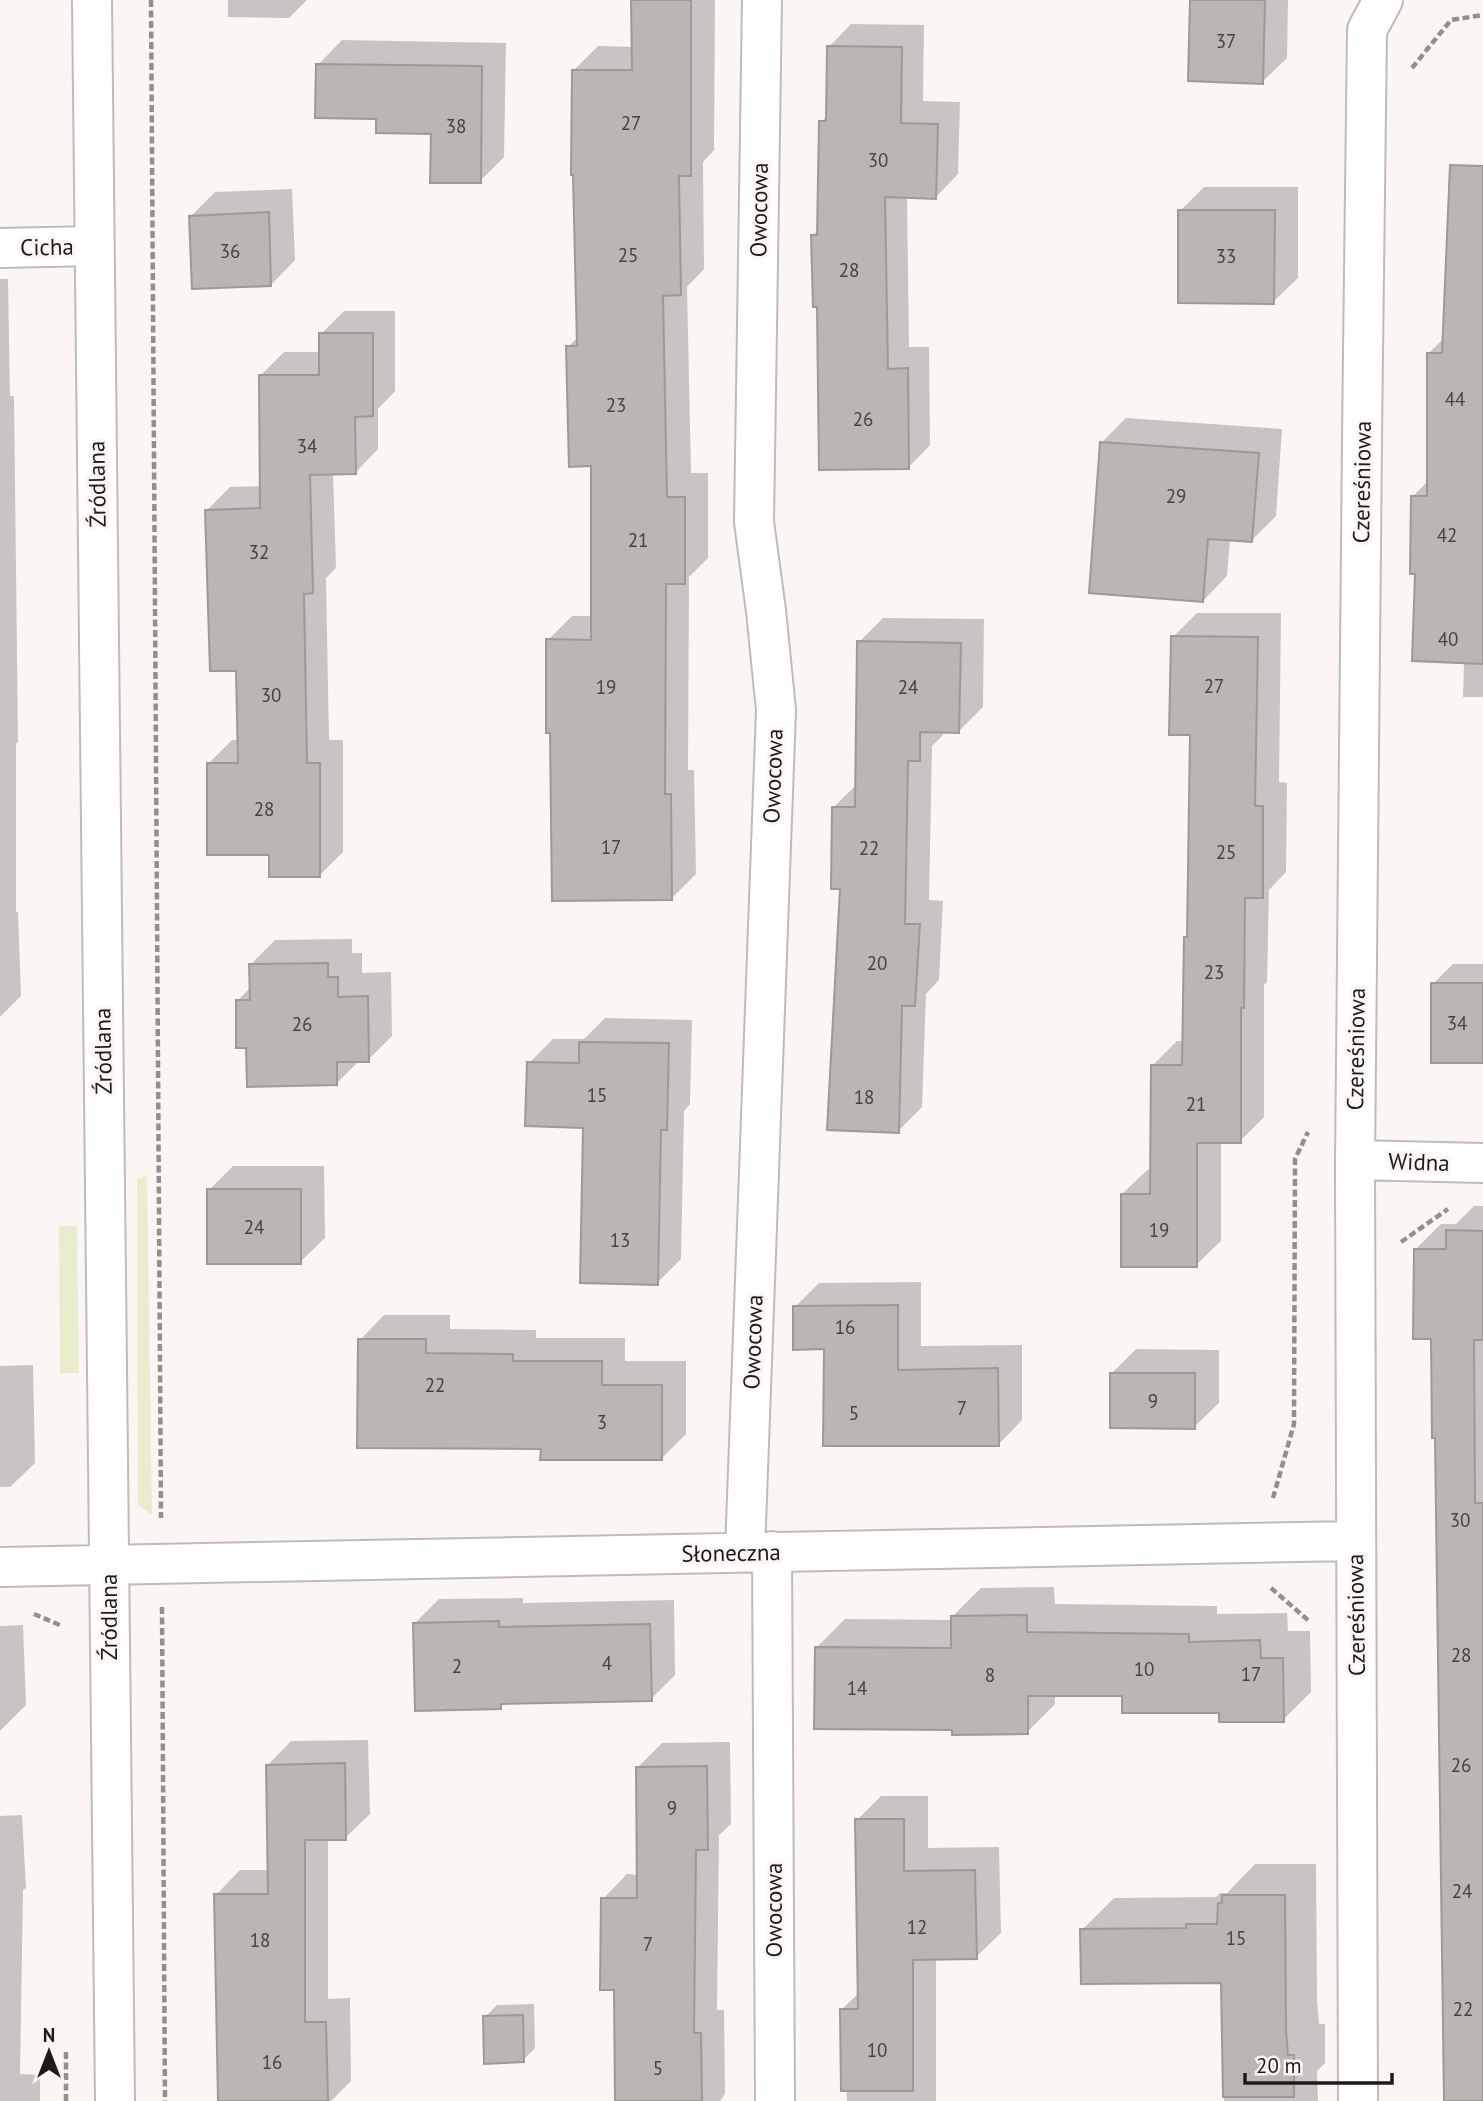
<svg xmlns="http://www.w3.org/2000/svg" width="1483" height="2101" font-family="'PT Sans',sans-serif">
	<style>
		.green { fill: #e9eccd }
		.shadow { fill: #0003 }
		.building { fill: #bab6b3; stroke: #9e9997; stroke-width: 2 }
		.lines { fill: none; stroke-linecap: round; stroke-linejoin: round }
		.minor-casing { stroke: #bfbbb8; stroke-width: 42 }
		.path { stroke: #938f8e; stroke-width: 4.5; stroke-dasharray: 7 3.5; stroke-linecap: butt }
		.minor { stroke: #fff; stroke-width: 38 }
		.labels { text-anchor: middle; stroke-width: 7; stroke-linejoin: round; paint-order: stroke }
		.number-label { font-size: 19px; fill: #454241 }
		.street-label { font-size: 23px; fill: #1e1c1b; stroke: #fbf6f4 }
	</style>
	<rect width="100%" height="100%" fill="#fbf6f4"/>
	<path class="green" d="M 147,1176 L 152,1515 L 138,1505 L 137,1179 Z
		M 59,1226 L 77,1226 L 79,1373 L 60,1373 Z"/>
	<path class="shadow" d="M 228,0 L 307,0 L 289,18 L 228,17 Z
		M 633,0 L 715,0 L 714,150 L 703,162 L 704,269 L 687,287 L 691,473 L 708,473 L 708,558 L 689,577 L 688,770 L 694,770 L 696,874 L 672,898 L 548,640 L 572,616 L 592,616 L 592,465 L 568,347 L 578,337 L 574,70 L 598,46 L 634,47 Z
		M 1191,0 L 1288,0 L 1287,58 L 1262,82 Z
		M 851,24 L 924,25 L 923,101 L 960,102 L 958,174 L 936,197 L 907,196 L 909,347 L 929,347 L 930,445 L 908,468 L 819,305 L 813,235 L 819,230 L 821,122 L 828,115 L 829,47 Z
		M 342,40 L 506,43 L 504,157 L 480,181 L 432,133 L 378,117 L 318,65 Z
		M 1483,178 L 1483,697 L 1463,697 L 1464,662 L 1417,572 L 1413,496 L 1428,481 L 1428,354 L 1444,338 Z
		M 1204,187 L 1298,187 L 1298,278 L 1273,302 L 1180,211 Z
		M 292,189 L 295,260 L 271,285 L 191,216 L 215,192 Z
		M 0,279 L 8,279 L 10,396 L 14,396 L 18,742 L 16,744 L 16,912 L 18,912 L 21,996 L 0,1017 Z
		M 344,311 L 395,311 L 395,391 L 378,409 L 378,449 L 355,473 L 333,473 L 336,568 L 326,578 L 329,740 L 343,740 L 343,852 L 319,876 L 271,854 L 209,763 L 232,740 L 239,740 L 238,670 L 207,510 L 230,487 L 262,486 L 260,376 L 284,352 L 321,352 L 321,334 Z
		M 1126,418 L 1282,429 L 1276,516 L 1251,541 L 1230,539 L 1227,576 L 1203,601 L 1102,442 Z
		M 1197,613 L 1281,613 L 1279,782 L 1287,783 L 1286,872 L 1269,890 L 1267,982 L 1264,985 L 1264,1117 L 1240,1141 L 1221,1141 L 1221,1241 L 1196,1265 L 1122,1194 L 1147,1170 L 1152,1170 L 1153,1065 L 1177,1041 L 1184,1041 L 1185,937 L 1189,934 L 1191,733 L 1173,637 Z
		M 883,618 L 984,619 L 983,707 L 959,731 L 943,731 L 943,735 L 932,746 L 929,900 L 943,901 L 939,980 L 926,994 L 922,1107 L 898,1131 L 841,887 L 833,808 L 857,784 L 859,642 Z
		M 352,939 L 352,953 L 362,953 L 362,973 L 391,972 L 392,1036 L 368,1060 L 360,1060 L 337,1083 L 248,1046 L 237,1001 L 251,987 L 251,964 L 275,940 Z
		M 1453,964 L 1483,964 L 1483,1061 L 1433,984 Z
		M 605,1018 L 692,1020 L 690,1104 L 684,1111 L 681,1259 L 657,1283 L 584,1126 L 529,1063 L 553,1039 L 584,1039 Z
		M 233,1166 L 324,1166 L 325,1238 L 300,1262 L 209,1190 Z
		M 1474,1206 L 1483,1206 L 1483,2101 L 1446,2101 L 1437,1436 L 1432,1337 L 1416,1249 L 1441,1224 L 1456,1224 Z
		M 921,1282 L 921,1346 L 1022,1345 L 1022,1420 L 998,1445 L 826,1348 L 795,1307 L 819,1283 Z
		M 384,1315 L 450,1315 L 450,1329 L 536,1330 L 536,1338 L 625,1338 L 625,1361 L 686,1361 L 686,1434 L 662,1458 L 542,1448 L 360,1340 Z
		M 1136,1349 L 1219,1350 L 1219,1403 L 1194,1427 L 1112,1373 Z
		M 33,1365 L 35,1463 L 10,1487 L 0,1487 L 0,1366 Z
		M 1054,1587 L 1055,1604 L 1217,1606 L 1217,1614 L 1287,1613 L 1288,1631 L 1310,1631 L 1311,1692 L 1283,1720 L 1124,1694 L 1055,1694 L 1055,1704 L 1027,1732 L 954,1728 L 817,1647 L 845,1619 L 953,1620 L 953,1616 L 981,1588 Z
		M 523,1598 L 523,1603 L 674,1600 L 675,1675 L 651,1699 L 506,1702 L 500,1707 L 414,1624 L 439,1599 Z
		M 23,1625 L 26,1705 L 0,1731 L 0,1626 Z
		M 368,1740 L 370,1814 L 345,1838 L 328,1838 L 328,1999 L 350,1998 L 351,2081 L 331,2101 L 220,2101 L 216,1895 L 240,1870 L 269,1870 L 267,1766 L 291,1741 Z
		M 730,1742 L 731,1824 L 719,1835 L 717,2010 L 724,2010 L 725,2094 L 720,2101 L 617,2101 L 616,1988 L 603,1899 L 627,1874 L 639,1875 L 638,1767 L 662,1743 Z
		M 881,1796 L 928,1796 L 928,1848 L 999,1847 L 1001,1933 L 976,1957 L 936,1958 L 936,2101 L 847,2101 L 842,2009 L 860,1992 L 857,1820 Z
		M 22,1815 L 26,1888 L 23,1890 L 20,2074 L 40,2075 L 40,2101 L 0,2101 L 0,1816 Z
		M 1255,1864 L 1316,1864 L 1317,1998 L 1319,2024 L 1325,2024 L 1325,2063 L 1317,2071 L 1318,2101 L 1224,2101 L 1222,1981 L 1082,1930 L 1114,1898 L 1216,1897 L 1220,1893 L 1227,1893 Z
		M 534,2004 L 535,2048 L 523,2060 L 485,2017 L 497,2005 Z"/>
	<path class="building" d="M 631,0 L 691,0 L 691,176 L 679,176 L 681,295 L 663,296 L 667,497 L 685,497 L 685,584 L 666,584 L 665,794 L 671,794 L 672,900 L 552,901 L 550,733 L 546,733 L 546,639 L 591,640 L 591,466 L 569,467 L 566,346 L 577,346 L 573,175 L 571,175 L 572,70 L 632,70 Z
		M 1190,0 L 1265,0 L 1263,84 L 1188,81 Z
		M 827,46 L 902,47 L 901,123 L 938,124 L 936,199 L 885,197 L 888,369 L 908,368 L 909,469 L 819,470 L 817,307 L 813,307 L 811,235 L 817,235 L 819,121 L 826,121 Z
		M 316,64 L 482,66 L 481,183 L 430,183 L 431,134 L 376,133 L 376,119 L 315,118 Z
		M 1450,165 L 1483,166 L 1483,664 L 1412,661 L 1415,574 L 1410,574 L 1411,496 L 1427,496 L 1427,353 L 1442,353 Z
		M 1178,210 L 1275,210 L 1274,304 L 1178,303 Z
		M 269,212 L 271,286 L 192,289 L 189,216 Z
		M 319,333 L 373,333 L 373,416 L 355,417 L 356,474 L 310,475 L 313,593 L 304,594 L 307,763 L 320,763 L 320,877 L 269,877 L 269,855 L 207,855 L 207,763 L 238,763 L 236,671 L 210,671 L 205,510 L 260,508 L 259,375 L 319,375 Z
		M 1100,442 L 1259,453 L 1252,542 L 1208,539 L 1203,602 L 1089,593 Z
		M 1171,636 L 1258,637 L 1255,806 L 1263,806 L 1263,898 L 1245,898 L 1244,1008 L 1241,1008 L 1241,1143 L 1197,1143 L 1197,1267 L 1121,1267 L 1121,1194 L 1150,1194 L 1151,1065 L 1182,1065 L 1184,937 L 1187,937 L 1190,735 L 1169,735 Z
		M 857,641 L 961,643 L 959,733 L 920,732 L 920,761 L 908,761 L 905,924 L 920,924 L 915,1006 L 902,1006 L 899,1133 L 827,1130 L 840,889 L 831,889 L 832,807 L 855,807 Z
		M 328,963 L 328,977 L 338,977 L 338,997 L 368,996 L 369,1062 L 337,1062 L 337,1085 L 247,1087 L 246,1048 L 236,1048 L 236,1000 L 250,1000 L 249,964 Z
		M 1431,983 L 1483,983 L 1483,1063 L 1431,1063 Z
		M 579,1042 L 669,1043 L 667,1130 L 661,1130 L 658,1285 L 580,1283 L 583,1128 L 525,1126 L 527,1062 L 579,1063 Z
		M 207,1189 L 301,1189 L 301,1264 L 207,1264 Z
		M 1446,1230 L 1483,1231 L 1483,1340 L 1474,1340 L 1475,1503 L 1483,1503 L 1483,2101 L 1444,2101 L 1435,1438 L 1432,1438 L 1431,1339 L 1413,1339 L 1414,1249 L 1446,1249 Z
		M 898,1305 L 898,1370 L 998,1368 L 999,1446 L 823,1446 L 824,1349 L 793,1350 L 793,1306 Z
		M 358,1339 L 426,1339 L 426,1353 L 513,1354 L 513,1361 L 602,1361 L 602,1385 L 662,1385 L 662,1460 L 540,1460 L 541,1449 L 357,1448 Z
		M 1110,1373 L 1195,1373 L 1195,1429 L 1110,1428 Z
		M 1027,1615 L 1027,1632 L 1189,1634 L 1189,1642 L 1260,1640 L 1261,1658 L 1283,1658 L 1284,1722 L 1219,1722 L 1219,1713 L 1122,1713 L 1122,1696 L 1028,1696 L 1028,1734 L 952,1735 L 952,1730 L 814,1729 L 815,1647 L 951,1648 L 951,1616 Z
		M 499,1621 L 499,1627 L 650,1624 L 652,1701 L 501,1704 L 501,1709 L 415,1711 L 413,1623 Z
		M 345,1763 L 346,1840 L 305,1840 L 305,2022 L 326,2022 L 328,2101 L 218,2101 L 214,1894 L 268,1894 L 266,1765 Z
		M 707,1766 L 708,1850 L 696,1850 L 694,2033 L 701,2033 L 702,2101 L 615,2101 L 614,1990 L 600,1990 L 601,1898 L 637,1898 L 636,1767 Z
		M 855,1819 L 904,1819 L 904,1871 L 975,1870 L 977,1959 L 913,1960 L 913,2091 L 841,2091 L 840,2009 L 858,2009 Z
		M 1222,1895 L 1285,1895 L 1286,2031 L 1288,2055 L 1294,2055 L 1294,2097 L 1223,2097 L 1221,1983 L 1081,1984 L 1080,1929 L 1186,1928 L 1186,1924 L 1217,1924 L 1218,1903 L 1222,1903 Z
		M 523,2015 L 524,2062 L 484,2064 L 483,2016 Z"/>
	<g class="lines">
		<defs>
			<path id="minor" d="M 92,0 L 115,2101
				M 0,248 L 94,246
				M 1355,1160 L 1483,1163
				M 772,1551 L 775,2101
				M 745,1552 L 776,710 L 766,611 L 754,522 L 762,0
				M 0,1567 L 1354,1541
				M 1358,2101 C 1357,1789 1354,1477 1355,1164 C 1356,786 1363,408 1367,30 L 1383,0"/>
		</defs>
		<use href="#minor" class="minor-casing"/>
		<path class="path" d="M 151,0 L 161,1518
			M 1412,68 L 1451,20 L 1483,15
			M 1401,1242 L 1448,1209
			M 1273,1498 L 1294,1424 L 1295,1159 L 1308,1132
			M 1271,1588 L 1309,1621
			M 162,1607 L 165,2101
			M 34,1614 L 62,1626
			M 66,2052 L 66,2101"/>
		<use href="#minor" class="minor"/>
	</g>
	<g class="labels">
		<g class="number-label">
			<text x="1226" y="48">37</text>
			<text x="631" y="130">27</text>
			<text x="456" y="133">38</text>
			<text x="878" y="167">30</text>
			<text x="230" y="258">36</text>
			<text x="628" y="262">25</text>
			<text x="1226" y="263">33</text>
			<text x="849" y="277">28</text>
			<text x="1455" y="406">44</text>
			<text x="616" y="412">23</text>
			<text x="863" y="426">26</text>
			<text x="307" y="453">34</text>
			<text x="1176" y="503">29</text>
			<text x="1447" y="542">42</text>
			<text x="638" y="547">21</text>
			<text x="259" y="559">32</text>
			<text x="1448" y="646">40</text>
			<text x="1214" y="693">27</text>
			<text x="606" y="694">19</text>
			<text x="908" y="694">24</text>
			<text x="271" y="702">30</text>
			<text x="264" y="816">28</text>
			<text x="611" y="854">17</text>
			<text x="869" y="855">22</text>
			<text x="1226" y="859">25</text>
			<text x="877" y="970">20</text>
			<text x="1214" y="979">23</text>
			<text x="1457" y="1030">34</text>
			<text x="302" y="1031">26</text>
			<text x="597" y="1102">15</text>
			<text x="864" y="1104">18</text>
			<text x="1196" y="1111">21</text>
			<text x="254" y="1234">24</text>
			<text x="1159" y="1237">19</text>
			<text x="620" y="1247">13</text>
			<text x="845" y="1334">16</text>
			<text x="435" y="1392">22</text>
			<text x="1153" y="1408">9</text>
			<text x="962" y="1415">7</text>
			<text x="854" y="1420">5</text>
			<text x="602" y="1429">3</text>
			<text x="1460" y="1527">30</text>
			<text x="1461" y="1662">28</text>
			<text x="607" y="1670">4</text>
			<text x="457" y="1673">2</text>
			<text x="1144" y="1676">10</text>
			<text x="1251" y="1681">17</text>
			<text x="990" y="1682">8</text>
			<text x="857" y="1695">14</text>
			<text x="1461" y="1772">26</text>
			<text x="672" y="1815">9</text>
			<text x="1462" y="1898">24</text>
			<text x="917" y="1934">12</text>
			<text x="1236" y="1945">15</text>
			<text x="260" y="1947">18</text>
			<text x="648" y="1951">7</text>
			<text x="1463" y="2016">22</text>
			<text x="877" y="2057">10</text>
			<text x="272" y="2069">16</text>
			<text x="658" y="2075">5</text>
		</g>
		<g class="street-label">
			<text transform="translate(759 210) rotate(-89)" y="8">Owocowa</text>
			<text transform="translate(47 247) rotate(-1)" y="8">Cicha</text>
			<text transform="translate(1362 482) rotate(-89)" y="8">Czereśniowa</text>
			<text transform="translate(97 484) rotate(-91)" y="8">Źródlana</text>
			<text transform="translate(773 776) rotate(-88)" y="8">Owocowa</text>
			<text transform="translate(1356 1049) rotate(-89)" y="8">Czereśniowa</text>
			<text transform="translate(103 1051) rotate(-91)" y="8">Źródlana</text>
			<text transform="translate(1419 1162) rotate(2)" y="8">Widna</text>
			<text transform="translate(753 1342) rotate(-88)" y="8">Owocowa</text>
			<text transform="translate(731 1553) rotate(-1)" y="8">Słoneczna</text>
			<text transform="translate(1356 1615) rotate(-91)" y="8">Czereśniowa</text>
			<text transform="translate(109 1617) rotate(-90)" y="8">Źródlana</text>
			<text transform="translate(774 1910) rotate(-90)" y="8">Owocowa</text>
		</g>
	</g>
	<g transform="translate(49 2052)" stroke="#fbf6f4" stroke-width="5" paint-order="stroke">
	<path d="M0-5L12 26L0 18L-12 26Z" fill="#1e1c1b"/>
	<text y="-10" font-size="19" font-weight="bold" text-anchor="middle" fill="#1e1c1b">N</text>
	</g>
	<path d="M1245 2073v10h147v-10" fill="none" stroke="#1e1c1b" stroke-width="3.5"/>
	<text x="1256" y="2073" font-size="21" fill="#1e1c1b" stroke="#fbf6f4" stroke-width="5" paint-order="stroke">20 m</text>
</svg>
